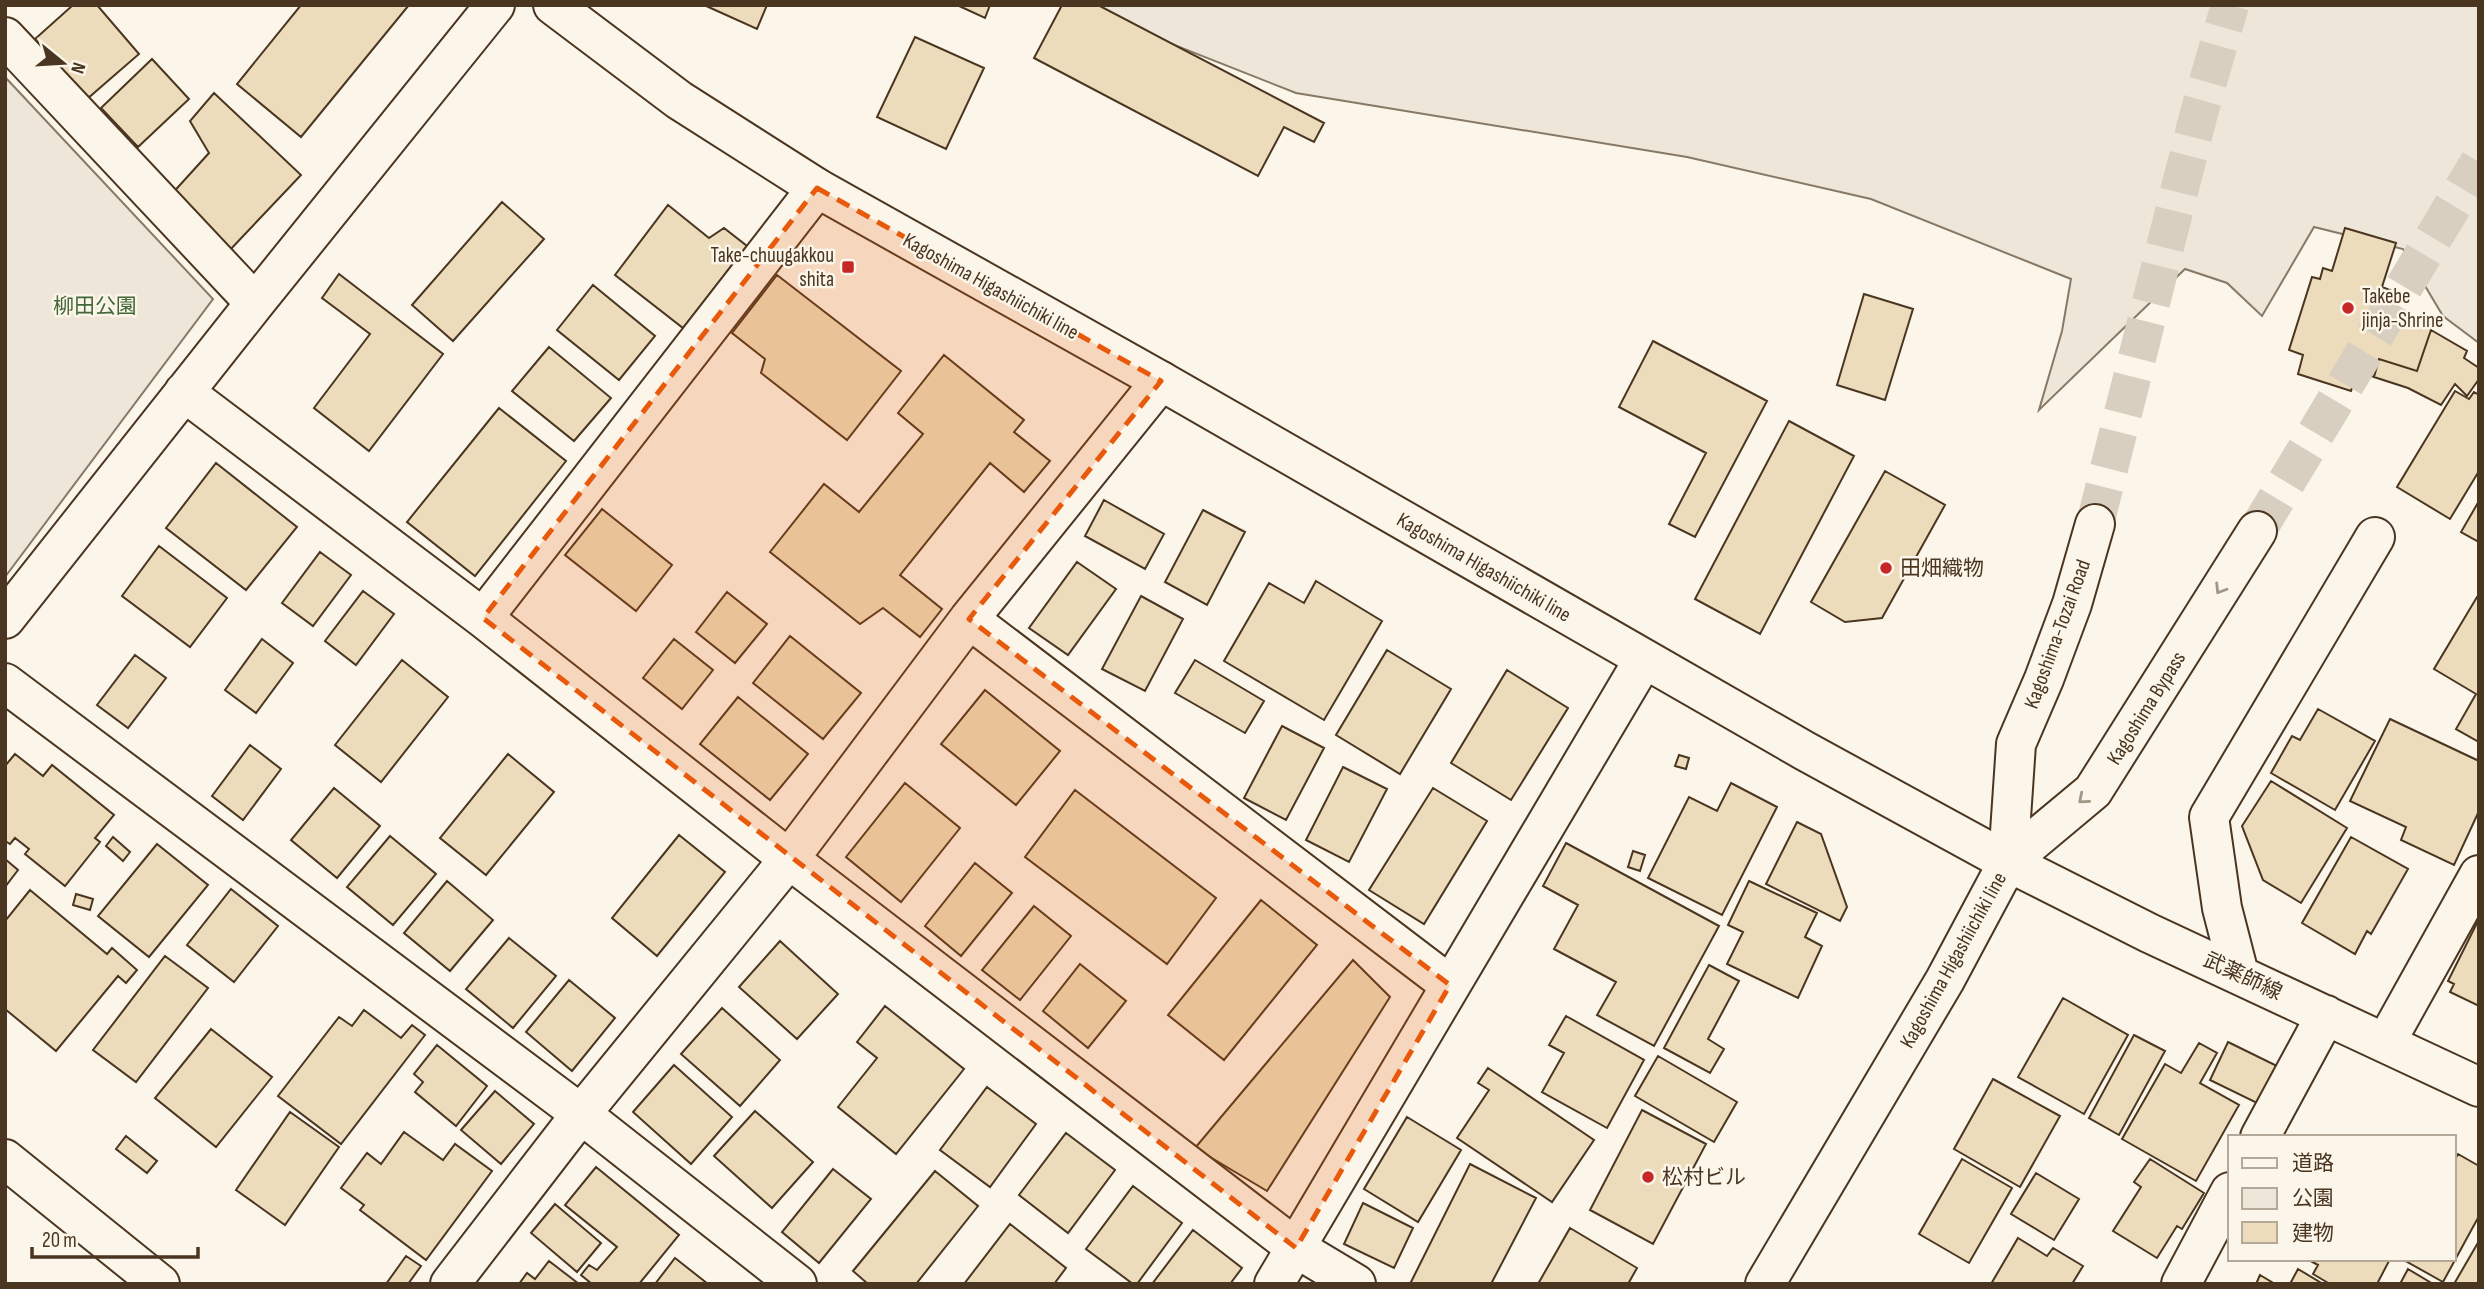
<svg xmlns="http://www.w3.org/2000/svg" width="2484" height="1289" font-family="'Sofia Sans Condensed','Noto Sans JP',sans-serif">
	<style>
		.green { fill: #ede6d9; stroke: #887966; stroke-width: 2 }
		.building { fill: #ecdcbc; stroke: #4a3520; stroke-width: 2 }
		.lines { fill: none; stroke-linecap: round; stroke-linejoin: round }
		.highway-tunnel { stroke: #d8cfc1; stroke-width: 38; stroke-dasharray: 38 19; stroke-linecap: butt }
		.minor-casing { stroke: #4a3520; stroke-width: 42 }
		.major-casing { stroke: #4a3520; stroke-width: 42 }
		.highway-casing { stroke: #4a3520; stroke-width: 42 }
		.minor { stroke: #fbf6e9; stroke-width: 38 }
		.major { stroke: #fbf6e9; stroke-width: 38 }
		.highway { stroke: #fbf6e9; stroke-width: 38 }
		.oneway { stroke: #a29684 }
		.marked { fill: #e8590c; fill-opacity: 0.2; stroke: #e8590c; stroke-width: 5; stroke-dasharray: 14 9; stroke-linejoin: round }
		.poi-dot { fill: #c62828; stroke: #fbf6e9; stroke-width: 2.5 }
		.labels { text-anchor: middle; stroke-width: 5; stroke-linejoin: round; paint-order: stroke }
		.poi-label { font-size: 21px; fill: #4a3520; stroke: #fbf6e9; text-anchor: start }
		.street-label { font-size: 21px; fill: #4a3520; stroke: #fbf6e9 }
		.park-label { font-size: 21px; fill: #436837; stroke: #fbf6e9 }
	</style>
	<rect width="100%" height="100%" fill="#fbf6e9"/>
	<path class="green" d="M 1073,5 L 2479,5 L 2479,343 L 2443,316 L 2403,249 L 2314,227 L 2262,316 L 2227,283 L 2185,269 L 2039,410 L 2062,331 L 2071,279 L 1871,199 L 1687,157 L 1296,93 Z
		M 5,77 L 213,299 L 5,577 Z"/>
	<path class="building" d="M 73,5 L 97,5 L 139,54 L 87,99 L 35,39 Z
		M 301,5 L 409,5 L 301,137 L 237,84 Z
		M 704,5 L 767,5 L 757,29 Z
		M 957,5 L 990,5 L 985,18 Z
		M 1062,5 L 1098,5 L 1324,123 L 1314,142 L 1284,127 L 1258,176 L 1034,58 Z
		M 915,37 L 984,68 L 946,149 L 877,117 Z
		M 152,59 L 189,99 L 138,147 L 101,108 Z
		M 214,93 L 301,175 L 228,252 L 169,197 L 209,153 L 190,121 Z
		M 502,202 L 544,239 L 453,341 L 412,305 Z
		M 668,205 L 709,238 L 724,228 L 747,246 L 683,328 L 615,275 Z
		M 2345,228 L 2396,243 L 2382,287 L 2390,290 L 2387,300 L 2397,303 L 2393,314 L 2432,327 L 2417,371 L 2379,359 L 2374,377 L 2357,371 L 2351,391 L 2298,374 L 2303,355 L 2289,350 L 2312,277 L 2320,279 L 2323,268 L 2332,271 Z
		M 339,274 L 443,354 L 369,451 L 314,408 L 370,334 L 322,298 Z
		M 777,275 L 901,371 L 847,440 L 761,373 L 765,359 L 732,333 Z
		M 593,285 L 655,336 L 619,380 L 557,330 Z
		M 1864,294 L 1913,309 L 1885,400 L 1837,385 Z
		M 2431,330 L 2467,351 L 2464,358 L 2479,368 L 2479,379 L 2467,396 L 2455,384 L 2441,405 L 2408,388 L 2374,377 L 2379,359 L 2417,371 Z
		M 1653,341 L 1767,401 L 1695,537 L 1669,524 L 1706,453 L 1619,407 Z
		M 549,347 L 611,398 L 574,441 L 512,391 Z
		M 944,355 L 1024,420 L 1014,432 L 1050,461 L 1024,492 L 990,463 L 900,575 L 942,609 L 920,637 L 883,608 L 860,624 L 770,552 L 824,484 L 859,512 L 923,434 L 898,413 Z
		M 2455,391 L 2469,399 L 2474,392 L 2479,395 L 2479,471 L 2450,519 L 2397,487 Z
		M 499,408 L 566,461 L 475,576 L 407,522 Z
		M 1789,421 L 1854,456 L 1760,634 L 1695,599 Z
		M 216,463 L 297,527 L 246,590 L 166,528 Z
		M 1885,471 L 1945,505 L 1882,618 L 1845,622 L 1811,602 Z
		M 1104,500 L 1164,534 L 1145,569 L 1085,536 Z
		M 2479,501 L 2479,542 L 2461,532 Z
		M 602,509 L 672,565 L 636,611 L 565,555 Z
		M 1203,510 L 1245,532 L 1207,605 L 1165,582 Z
		M 159,546 L 227,598 L 190,647 L 122,596 Z
		M 320,552 L 351,575 L 313,626 L 282,603 Z
		M 1077,562 L 1116,589 L 1068,655 L 1029,628 Z
		M 1316,581 L 1382,621 L 1324,720 L 1224,661 L 1269,583 L 1304,603 Z
		M 363,591 L 394,614 L 356,665 L 325,641 Z
		M 727,592 L 767,624 L 735,663 L 696,632 Z
		M 1141,596 L 1183,619 L 1145,691 L 1102,669 Z
		M 2477,597 L 2479,598 L 2479,742 L 2456,729 L 2476,694 L 2434,669 Z
		M 790,636 L 861,693 L 823,739 L 753,683 Z
		M 262,639 L 293,663 L 256,713 L 225,690 Z
		M 674,639 L 713,670 L 682,709 L 643,678 Z
		M 1387,650 L 1451,689 L 1400,774 L 1336,735 Z
		M 135,655 L 166,678 L 128,728 L 97,705 Z
		M 402,660 L 448,697 L 381,782 L 335,745 Z
		M 1195,660 L 1264,701 L 1245,733 L 1175,693 Z
		M 1507,670 L 1568,708 L 1511,800 L 1451,763 Z
		M 985,690 L 1060,751 L 1016,805 L 941,744 Z
		M 738,697 L 808,754 L 770,800 L 700,744 Z
		M 2318,709 L 2375,741 L 2335,810 L 2271,773 L 2292,736 L 2300,740 Z
		M 2390,719 L 2479,761 L 2479,811 L 2454,865 L 2401,840 L 2406,827 L 2350,801 Z
		M 1282,726 L 1324,748 L 1286,820 L 1244,798 Z
		M 250,745 L 281,769 L 243,820 L 212,796 Z
		M 15,754 L 43,776 L 52,765 L 114,815 L 95,838 L 100,842 L 65,886 L 25,854 L 29,849 L 15,838 L 10,844 L 5,841 L 5,766 Z
		M 508,754 L 554,792 L 486,875 L 440,838 Z
		M 1679,755 L 1689,758 L 1686,769 L 1675,766 Z
		M 1343,767 L 1387,789 L 1349,862 L 1306,840 Z
		M 2271,781 L 2347,828 L 2301,903 L 2263,880 L 2242,826 Z
		M 905,783 L 960,828 L 901,902 L 846,857 Z
		M 1731,783 L 1777,807 L 1722,915 L 1648,878 L 1689,797 L 1717,811 Z
		M 334,788 L 380,826 L 337,878 L 291,840 Z
		M 1433,788 L 1487,821 L 1424,924 L 1369,890 Z
		M 1075,790 L 1216,898 L 1167,964 L 1025,857 Z
		M 1797,822 L 1821,834 L 1847,907 L 1840,921 L 1766,884 Z
		M 679,835 L 725,872 L 657,956 L 612,918 Z
		M 390,836 L 436,874 L 393,925 L 347,887 Z
		M 113,837 L 130,852 L 123,861 L 106,846 Z
		M 2351,837 L 2408,869 L 2371,934 L 2367,931 L 2355,954 L 2302,923 Z
		M 1566,843 L 1719,926 L 1654,1046 L 1597,1015 L 1616,982 L 1554,949 L 1578,905 L 1543,886 Z
		M 157,844 L 208,885 L 149,957 L 98,916 Z
		M 1633,851 L 1645,855 L 1640,871 L 1628,867 Z
		M 5,859 L 18,870 L 5,887 Z
		M 975,863 L 1012,893 L 961,956 L 925,926 Z
		M 447,881 L 493,920 L 450,971 L 404,933 Z
		M 1749,881 L 1817,913 L 1805,937 L 1822,946 L 1798,998 L 1727,964 L 1743,932 L 1728,925 Z
		M 231,889 L 278,926 L 234,982 L 187,945 Z
		M 30,890 L 107,954 L 112,948 L 137,970 L 126,983 L 118,976 L 56,1051 L 5,1009 L 5,921 Z
		M 76,894 L 93,899 L 90,910 L 73,905 Z
		M 1261,900 L 1317,945 L 1224,1060 L 1168,1015 Z
		M 1034,906 L 1071,936 L 1020,1000 L 982,970 Z
		M 2479,919 L 2479,1006 L 2450,992 L 2454,984 L 2448,981 Z
		M 509,938 L 556,976 L 513,1028 L 466,989 Z
		M 780,941 L 838,994 L 797,1039 L 739,987 Z
		M 165,956 L 208,988 L 136,1082 L 93,1050 Z
		M 1353,960 L 1390,997 L 1267,1191 L 1195,1148 Z
		M 1080,964 L 1126,1001 L 1088,1048 L 1043,1011 Z
		M 1709,965 L 1739,981 L 1708,1039 L 1724,1049 L 1710,1073 L 1664,1048 Z
		M 569,980 L 615,1018 L 572,1071 L 526,1032 Z
		M 2063,998 L 2128,1035 L 2084,1114 L 2018,1077 Z
		M 885,1006 L 964,1069 L 896,1154 L 838,1107 L 877,1058 L 857,1042 Z
		M 722,1008 L 780,1060 L 740,1106 L 681,1054 Z
		M 364,1010 L 401,1038 L 412,1025 L 425,1035 L 341,1144 L 278,1096 L 339,1017 L 352,1026 Z
		M 1566,1016 L 1644,1060 L 1607,1128 L 1542,1092 L 1564,1053 L 1549,1045 Z
		M 211,1029 L 272,1077 L 216,1147 L 155,1098 Z
		M 2134,1035 L 2165,1051 L 2119,1135 L 2089,1118 Z
		M 2228,1042 L 2277,1066 L 2259,1104 L 2210,1080 Z
		M 2199,1043 L 2217,1053 L 2200,1083 L 2239,1105 L 2196,1181 L 2122,1139 L 2165,1064 L 2181,1073 Z
		M 437,1045 L 487,1086 L 456,1126 L 415,1092 L 423,1082 L 414,1074 Z
		M 1658,1056 L 1737,1102 L 1714,1142 L 1635,1096 Z
		M 674,1065 L 732,1117 L 691,1164 L 633,1112 Z
		M 1488,1068 L 1594,1140 L 1552,1202 L 1457,1138 L 1489,1090 L 1478,1083 Z
		M 1993,1079 L 2060,1116 L 2020,1187 L 1954,1149 Z
		M 987,1087 L 1036,1124 L 990,1187 L 940,1150 Z
		M 495,1091 L 534,1124 L 501,1164 L 461,1130 Z
		M 1642,1110 L 1706,1144 L 1653,1244 L 1590,1210 Z
		M 755,1111 L 813,1162 L 772,1208 L 714,1156 Z
		M 290,1112 L 339,1147 L 285,1225 L 236,1190 Z
		M 1407,1117 L 1461,1150 L 1418,1222 L 1364,1189 Z
		M 404,1132 L 443,1160 L 455,1144 L 492,1171 L 426,1260 L 360,1210 L 364,1205 L 341,1188 L 367,1153 L 381,1164 Z
		M 1066,1133 L 1115,1170 L 1068,1233 L 1019,1195 Z
		M 126,1136 L 157,1161 L 147,1173 L 116,1149 Z
		M 2458,1154 L 2479,1166 L 2479,1216 L 2443,1282 L 2402,1259 L 2454,1259 L 2454,1161 Z
		M 1962,1159 L 2012,1188 L 1969,1263 L 1919,1234 Z
		M 2150,1159 L 2204,1193 L 2182,1229 L 2177,1226 L 2157,1258 L 2113,1231 L 2141,1187 L 2134,1182 Z
		M 1470,1164 L 1536,1198 L 1491,1284 L 1410,1284 Z
		M 596,1167 L 679,1235 L 639,1284 L 592,1284 L 581,1275 L 589,1265 L 597,1270 L 617,1247 L 565,1205 Z
		M 833,1169 L 871,1199 L 819,1263 L 782,1232 Z
		M 935,1171 L 978,1206 L 916,1284 L 868,1284 L 853,1271 Z
		M 2036,1173 L 2079,1199 L 2054,1240 L 2011,1214 Z
		M 1133,1186 L 1182,1223 L 1137,1284 L 1133,1284 L 1086,1249 Z
		M 1363,1203 L 1413,1228 L 1394,1268 L 1344,1244 Z
		M 555,1204 L 601,1243 L 577,1272 L 531,1233 Z
		M 1010,1224 L 1066,1268 L 1054,1284 L 964,1284 Z
		M 1570,1228 L 1637,1268 L 1628,1284 L 1538,1284 Z
		M 1193,1230 L 1242,1268 L 1230,1284 L 1152,1284 Z
		M 2018,1238 L 2047,1256 L 2053,1248 L 2083,1266 L 2072,1284 L 1991,1284 Z
		M 2479,1241 L 2479,1284 L 2454,1284 Z
		M 406,1256 L 421,1266 L 408,1284 L 386,1284 Z
		M 675,1258 L 708,1284 L 655,1284 Z
		M 2307,1259 L 2390,1259 L 2377,1284 L 2330,1284 L 2313,1274 L 2318,1265 Z
		M 549,1261 L 579,1284 L 519,1284 L 527,1273 L 535,1279 Z
		M 2298,1269 L 2323,1284 L 2290,1284 Z
		M 2408,1269 L 2433,1284 L 2400,1284 Z
		M 2260,1275 L 2275,1284 L 2256,1284 Z"/>
	<g class="lines">
		<path class="highway-tunnel" d="M 2095,524 L 2199,113 L 2230,5
			M 2257,531 L 2479,162"/>
		<defs>
			<path id="minor" d="M 5,37 L 255,303
				M 184,392 L 483,618 L 789,859 L 1296,1248 L 1356,1284
				M 483,618 L 817,188
				M 5,619 L 255,303 L 495,5
				M 969,619 L 1450,985
				M 5,683 L 581,1114 L 797,1284
				M 2008,862 L 2149,933 L 2479,1087
				M 2239,974 L 2222,908 L 2209,817 L 2375,537
				M 2386,1042 L 2479,875
				M 2260,1137 L 2326,1015
				M 450,1284 L 581,1114 L 789,859 L 969,619 L 1161,381
				M 1274,1284 L 1644,659
				M 2181,1284 L 2230,1192"/>
			<path id="major" d="M 553,5 L 679,100 L 817,188 L 1161,381 L 1805,751 L 2008,862 L 1945,980 L 1765,1284
				M 5,1159 L 160,1284"/>
			<path id="highway" d="M 2008,862 L 2093,791 L 2257,531
				M 2008,862 L 2016,744 L 2044,679 L 2072,604 L 2095,524"/>
		</defs>
		<use href="#minor" class="minor-casing"/>
		<use href="#major" class="major-casing"/>
		<use href="#highway" class="highway-casing"/>
		<use href="#minor" class="minor"/>
		<use href="#major" class="major"/>
		<use href="#highway" class="highway"/>
	</g>
	<defs><path id="oneway-chevron" d="M-2-3.5L2.5 0L-2 3.5" fill="none" stroke-width="1.6" stroke-linecap="round" stroke-linejoin="round" transform="scale(1.75)"/></defs>
	<g class="oneway">
		<use href="#oneway-chevron" transform="translate(2220 589) rotate(122)"/>
		<use href="#oneway-chevron" transform="translate(2083 799) rotate(140)"/>
	</g>
	<path class="marked" d="M 817,188 L 1161,381 L 969,619 L 1450,985 L 1296,1248 L 483,618 Z"/>
	<g class="poi-dot">
		<rect x="841" y="260" width="14" height="14" rx="3.5"/>
		<circle cx="2348" cy="308" r="7"/>
		<circle cx="1886" cy="568" r="7"/>
		<circle cx="1648" cy="1177" r="7"/>
	</g>
	<g class="labels">
		<g class="poi-label">
			<text x="834" y="262" text-anchor="end">Take-chuugakkou<tspan x="834" dy="24">shita</tspan></text>
			<text x="2362" y="303">Takebe<tspan x="2362" dy="24">jinja-Shrine</tspan></text>
			<text x="1900" y="575">田畑織物</text>
			<text x="1662" y="1184">松村ビル</text>
		</g>
		<g class="street-label">
			<text transform="translate(991 286) rotate(29)" y="7">Kagoshima Higashiichiki line</text>
			<text transform="translate(1484 567) rotate(30)" y="7">Kagoshima Higashiichiki line</text>
			<text transform="translate(2057 634) rotate(-70)" y="7">Kagoshima-Tozai Road</text>
			<text transform="translate(2146 708) rotate(-58)" y="7">Kagoshima Bypass</text>
			<text transform="translate(1953 960) rotate(-61)" y="7">Kagoshima Higashiichiki line</text>
			<text transform="translate(2243 976) rotate(25)" y="7">武薬師線</text>
		</g>
		<g class="park-label">
			<text x="95" y="313">柳田公園</text>
		</g>
	</g>
	<rect width="2484" height="1289" fill="none" stroke="#4a3520" stroke-width="14"/>
	<rect x="2228" y="1135" width="228" height="126" fill="#fbf6e9" stroke="#b4a999" stroke-width="2"/>
	<rect x="2242" y="1158" width="35" height="10" fill="#fbf6e9" stroke="#b4a999" stroke-width="2"/>
	<text x="2292" y="1170" font-size="21" fill="#4a3520">道路</text>
	<rect x="2242" y="1188" width="35" height="21" fill="#ede6d9" stroke="#b4a999" stroke-width="2"/>
	<text x="2292" y="1205" font-size="21" fill="#4a3520">公園</text>
	<rect x="2242" y="1222" width="35" height="21" fill="#ecdcbc" stroke="#b4a999" stroke-width="2"/>
	<text x="2292" y="1240" font-size="21" fill="#4a3520">建物</text>
	<g transform="translate(63 63) rotate(108)" stroke="#fbf6e9" stroke-width="5" paint-order="stroke">
	<path d="M0-5L12 26L0 18L-12 26Z" fill="#4a3520"/>
	<text y="-10" font-size="19" font-weight="bold" text-anchor="middle" fill="#4a3520">N</text>
	</g>
	<path d="M32 1247v10h166v-10" fill="none" stroke="#4a3520" stroke-width="3.5"/>
	<text x="42" y="1247" font-size="21" fill="#4a3520" stroke="#fbf6e9" stroke-width="5" paint-order="stroke">20 m</text>
</svg>
